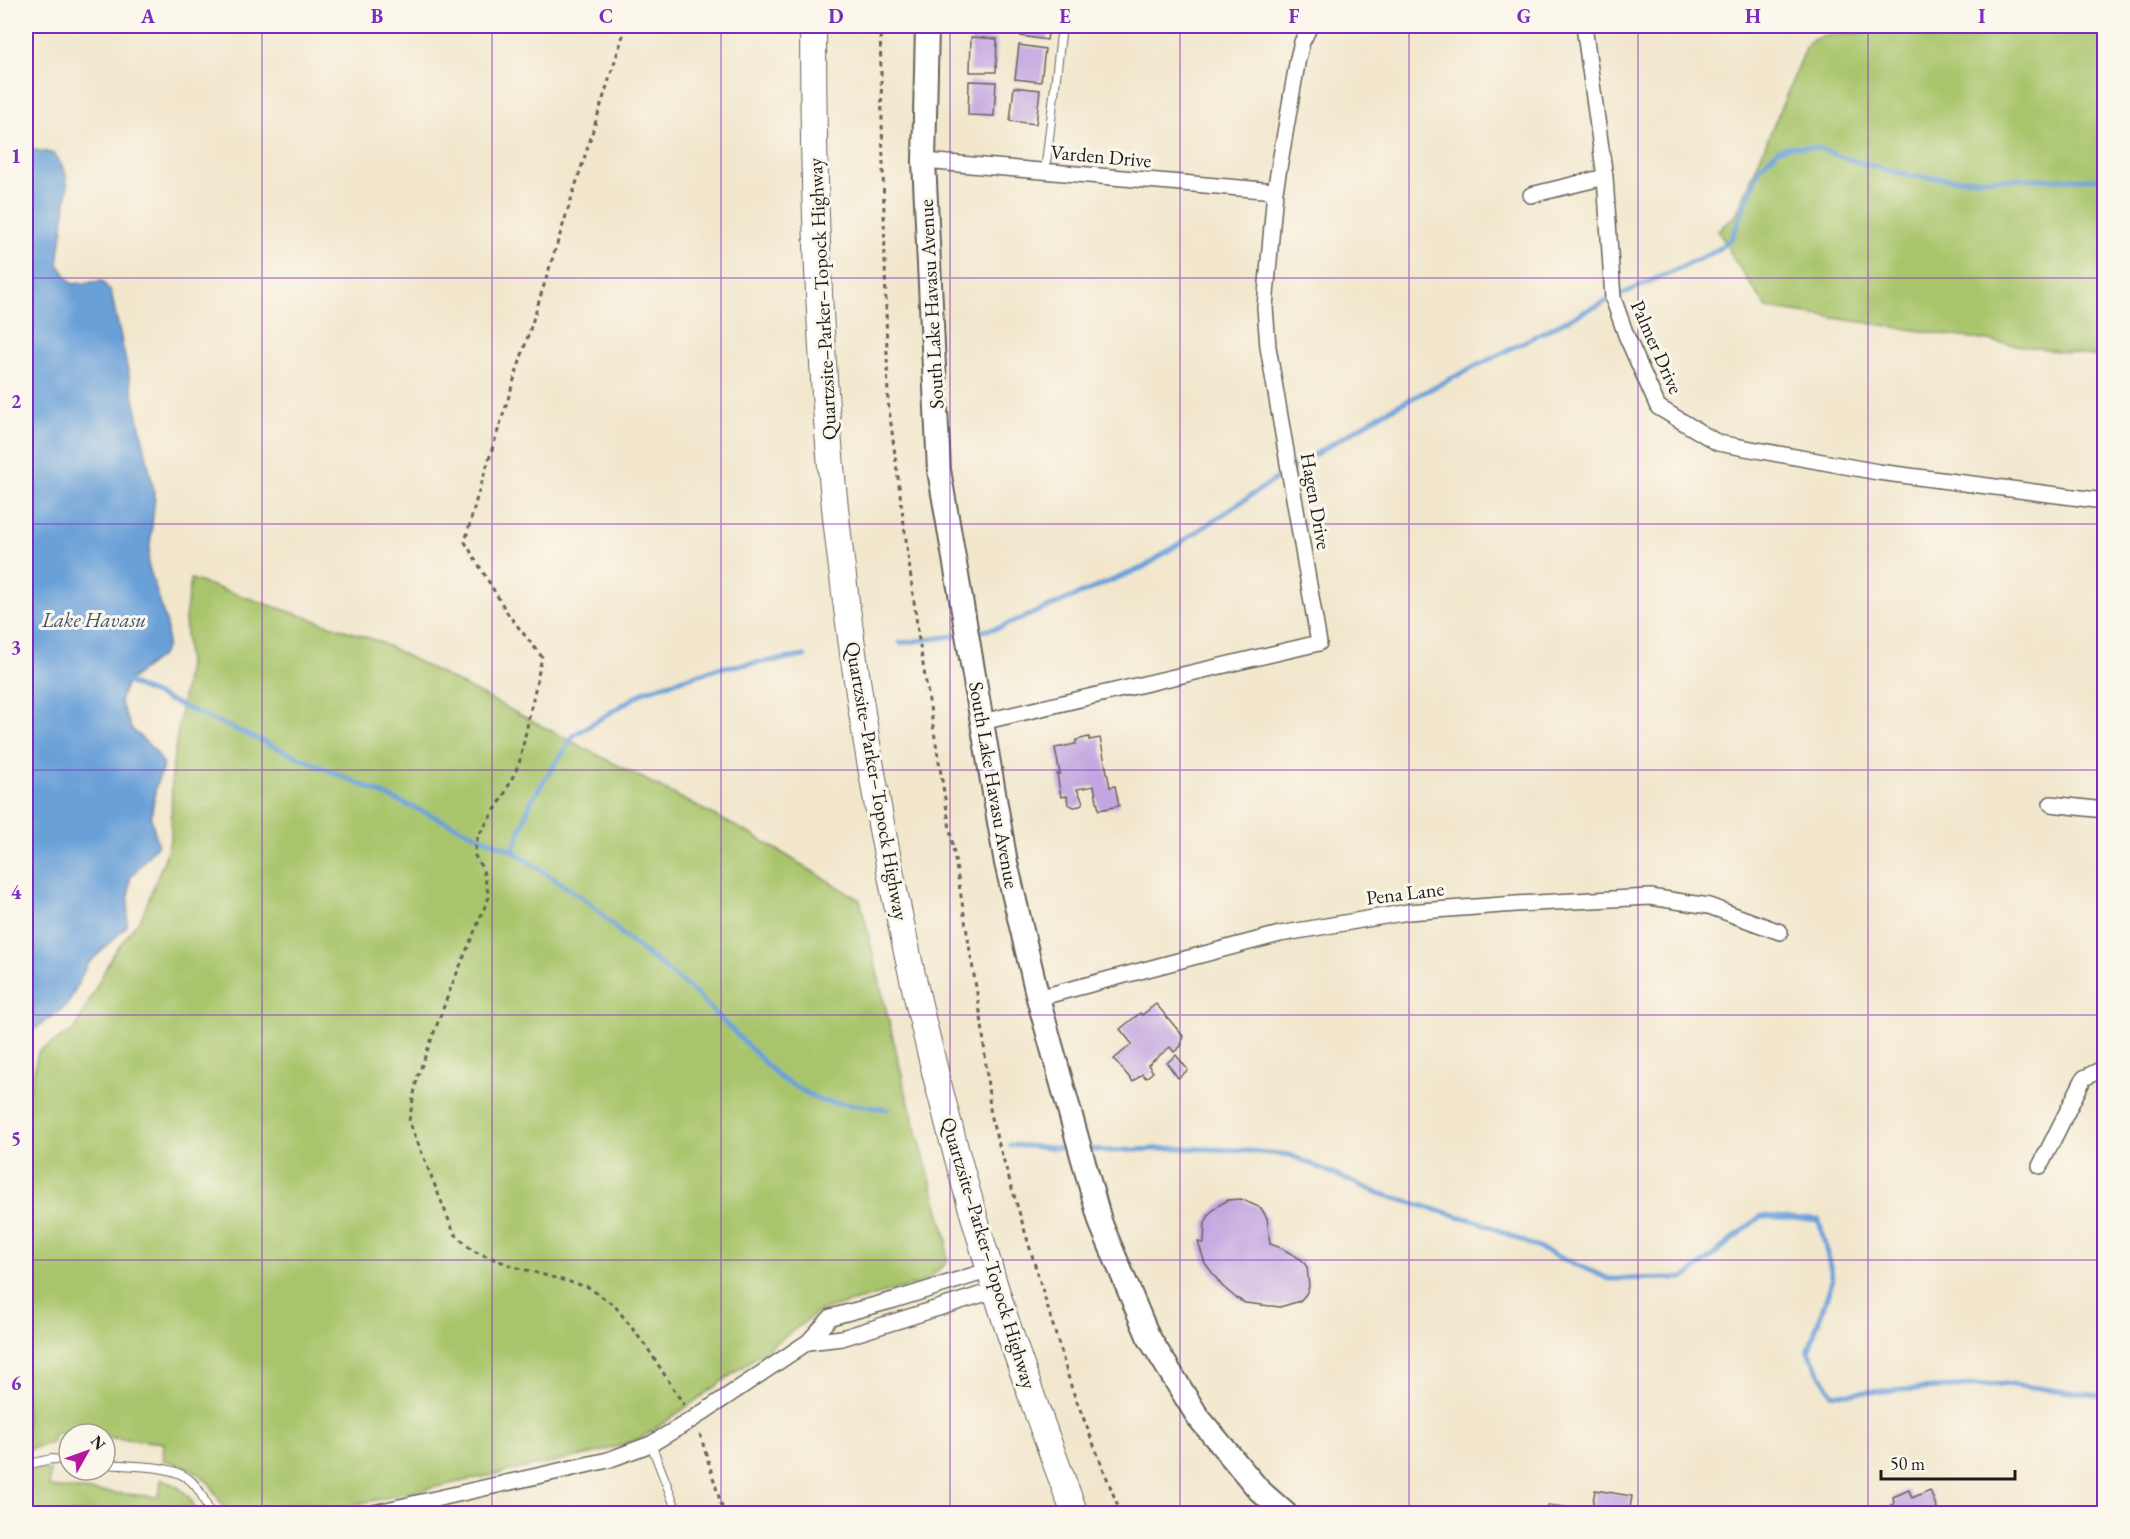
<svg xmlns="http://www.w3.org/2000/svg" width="2130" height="1539" font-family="'EB Garamond',serif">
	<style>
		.green { fill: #a9c56c; stroke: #627044; stroke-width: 1.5 }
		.water { fill: #6ba0d8; stroke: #445e7a; stroke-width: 1.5 }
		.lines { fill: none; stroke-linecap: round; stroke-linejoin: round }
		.stream { stroke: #6ba0d8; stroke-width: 5 }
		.building { fill: #c3a6e0 }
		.service-casing { stroke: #67635a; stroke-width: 10 }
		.minor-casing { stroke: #67635a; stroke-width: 18 }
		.secondary-casing { stroke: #67635a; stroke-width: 26 }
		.trunk-casing { stroke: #67635a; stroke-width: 28 }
		.path { stroke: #67635a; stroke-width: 3; stroke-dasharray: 4.5 4.5; stroke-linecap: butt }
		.service { stroke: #fff; stroke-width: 8 }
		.minor { stroke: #fff; stroke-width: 15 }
		.secondary { stroke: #fff; stroke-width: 22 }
		.trunk { stroke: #fff; stroke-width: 26 }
		.grid { fill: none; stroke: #7b2cbf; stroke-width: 1.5; stroke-opacity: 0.55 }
		.labels { text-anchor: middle; stroke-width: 6; stroke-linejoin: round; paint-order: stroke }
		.street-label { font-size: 20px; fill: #1c1c1c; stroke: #fbf7ec }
		.water-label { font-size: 21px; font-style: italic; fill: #405771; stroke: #fbf7ec }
		.neatline { fill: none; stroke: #7b2cbf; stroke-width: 2 }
		.grid-label { font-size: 20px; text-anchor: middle; font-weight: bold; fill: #7b2cbf }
	</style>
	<rect width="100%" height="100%" fill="#fbf7ec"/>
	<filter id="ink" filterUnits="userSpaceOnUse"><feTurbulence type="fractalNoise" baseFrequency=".0167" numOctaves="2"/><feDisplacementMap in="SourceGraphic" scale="12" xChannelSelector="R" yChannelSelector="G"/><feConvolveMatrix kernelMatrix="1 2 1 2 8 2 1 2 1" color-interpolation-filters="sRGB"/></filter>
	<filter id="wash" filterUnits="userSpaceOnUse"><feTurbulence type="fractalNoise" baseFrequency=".008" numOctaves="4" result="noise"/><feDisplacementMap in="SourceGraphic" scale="24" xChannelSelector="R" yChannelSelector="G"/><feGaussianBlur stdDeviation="1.35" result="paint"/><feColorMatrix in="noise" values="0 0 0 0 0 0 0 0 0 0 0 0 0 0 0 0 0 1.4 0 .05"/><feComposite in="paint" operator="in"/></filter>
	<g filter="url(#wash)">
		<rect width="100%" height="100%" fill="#f2e7cd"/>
		<path class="green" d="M 1922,26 L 2104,26 L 2104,358 L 1767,308 L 1735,261 L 1718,230 L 1736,215 L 1807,46 L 1811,41 L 1820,37 Z
			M 191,579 L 378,641 L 756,837 L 860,900 L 906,1093 L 947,1240 L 947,1262 L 924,1282 L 820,1311 L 667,1421 L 641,1438 L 600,1452 L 310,1514 L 242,1514 L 230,1512 L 222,1505 L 210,1484 L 191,1468 L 163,1460 L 164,1443 L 105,1437 L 105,1434 L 55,1433 L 52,1443 L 26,1450 L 26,1094 L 30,1090 L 38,1052 L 75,1029 L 112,956 L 142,916 L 163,863 L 171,838 L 172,770 L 188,664 L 185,618 Z
			M 39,1469 L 50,1470 L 49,1487 L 159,1497 L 161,1479 C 176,1484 195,1496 195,1513 L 26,1513 L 26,1474 L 30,1471 Z"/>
		<path class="water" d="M 26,148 L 55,154 L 65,171 L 68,187 L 58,264 L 72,284 L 102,281 L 111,292 L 155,496 L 148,564 L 167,625 L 167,646 L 162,655 L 127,682 L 120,701 L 131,728 L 155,751 L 164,764 L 156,786 L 151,818 L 158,844 L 130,878 L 127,926 L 87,965 L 69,1002 L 61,1010 L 26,1035 Z"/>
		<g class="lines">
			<path class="stream" d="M 973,633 L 1001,627 L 1144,567 L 1289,470 L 1385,412 L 1581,313 L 1714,252 L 1732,238 L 1760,167 L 1778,150 L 1791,146 L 1818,148 L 1847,159 L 1911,176 L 1953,179 L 2104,179
				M 900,643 L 961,635
				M 127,682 L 513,851 L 590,903 L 625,937 L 691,989 L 780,1078 L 821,1101 L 887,1109
				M 513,851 L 531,801 L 574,735 L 645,691 L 719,668 L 805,656
				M 1010,1145 L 1073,1149
				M 1085,1149 L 1109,1151 L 1178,1148 L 1240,1150 L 1290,1155 L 1378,1193 L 1482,1223 L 1609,1279 L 1685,1278 L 1761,1216 L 1819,1220 L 1833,1279 L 1808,1352 L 1832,1394 L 2005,1384 L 2104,1396"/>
		</g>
		<g id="blocks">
			<path class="building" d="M 1022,26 L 1049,26 L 1047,40 L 1021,36 Z
				M 971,37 L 997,39 L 996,72 L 970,72 Z
				M 1019,45 L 1045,49 L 1041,82 L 1015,79 Z
				M 969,81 L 996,82 L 994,116 L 968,115 Z
				M 1014,87 L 1040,90 L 1036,124 L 1010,121 Z
				M 1089,737 L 1089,740 L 1100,738 L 1110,787 L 1115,786 L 1119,806 L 1099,810 L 1094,786 L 1077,789 L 1083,802 L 1080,806 L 1074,807 L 1068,804 L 1067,796 L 1061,797 L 1057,774 L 1060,774 L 1055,748 L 1076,744 L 1076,740 Z
				M 1156,1004 L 1183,1036 L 1181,1046 L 1174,1052 L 1170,1047 L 1148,1065 L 1153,1072 L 1146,1078 L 1142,1074 L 1133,1082 L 1114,1059 L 1132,1044 L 1120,1029 L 1140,1013 L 1142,1015 Z
				M 1176,1055 L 1188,1070 L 1178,1078 L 1167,1063 Z
				M 1241,1199 L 1261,1208 L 1267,1218 L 1270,1244 L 1279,1247 L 1301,1259 L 1307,1267 L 1309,1287 L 1306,1294 L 1300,1301 L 1280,1307 L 1245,1303 L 1236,1298 L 1222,1286 L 1205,1263 L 1198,1242 L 1204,1243 L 1205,1223 L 1210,1213 L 1219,1205 L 1228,1200 Z
				M 1595,1490 L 1632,1496 L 1629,1514 L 1591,1514 Z
				M 1909,1490 L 1912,1498 L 1930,1490 L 1939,1514 L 1872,1514 L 1894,1504 L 1893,1497 Z
				M 1548,1505 L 1575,1509 L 1575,1514 L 1547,1514 Z"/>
		</g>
	</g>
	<g filter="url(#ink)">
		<use href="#blocks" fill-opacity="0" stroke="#67635a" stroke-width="1.5"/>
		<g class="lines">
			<defs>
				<path id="service" d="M 1045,172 L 1062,26
					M 651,1444 L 678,1514
					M 105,1464 C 129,1466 174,1464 191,1481 C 201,1490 205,1502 210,1514
					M 26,1465 L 51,1459 L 69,1461"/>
				<path id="minor" d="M 1584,26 L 1605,177 L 1613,298 L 1626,335 L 1658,407 L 1718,443 L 1878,472 L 2104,501
					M 924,161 L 1275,191
					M 1531,195 L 1605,177
					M 982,722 L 1319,643 L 1268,347 L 1265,307 L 1275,191 L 1298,58 L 1302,42 L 1310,26
					M 2051,804 L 2104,810
					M 1038,998 L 1280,934 L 1408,912 L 1516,904 L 1650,897 L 1709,906 L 1780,932
					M 2040,1166 L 2084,1078 L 2104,1068
					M 808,1342 L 842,1338 L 996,1290
					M 369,1514 L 608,1460 L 651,1444 L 693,1419 L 808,1342 L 831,1317 L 894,1300 L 990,1270"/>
				<path id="secondary" d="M 927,26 L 924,161 L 939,470 L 1006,863 L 1038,998 L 1101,1224 L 1148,1336 L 1198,1417 L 1259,1490 L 1286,1514"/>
				<path id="trunk" d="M 813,26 C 813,199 819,372 839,544 C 868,796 921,1047 996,1290 C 1019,1365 1047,1440 1075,1514"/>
			</defs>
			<use href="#service" class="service-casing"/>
			<use href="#minor" class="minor-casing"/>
			<use href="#secondary" class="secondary-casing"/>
			<use href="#trunk" class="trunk-casing"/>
			<path class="path" d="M 626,26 L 477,497 L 465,542 L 508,614 L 542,657 L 519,764 L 502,799 L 478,836 L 474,854 L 483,870 L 489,897 L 450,990 L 417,1078 L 409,1121 L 454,1233 L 473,1251 L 515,1267 L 588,1287 L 615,1306 L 648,1349 L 684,1405
				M 880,26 L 888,401 L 919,640 L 982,1024 L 991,1118 L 1072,1389 L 1121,1514
				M 700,1434 L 724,1514"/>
			<use href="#service" class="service"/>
			<use href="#minor" class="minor"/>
			<use href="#secondary" class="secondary"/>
			<use href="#trunk" class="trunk"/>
		</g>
	</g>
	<path class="grid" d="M 262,26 L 262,1514M 492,26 L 492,1514M 721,26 L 721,1514M 950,26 L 950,1514M 1180,26 L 1180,1514M 1409,26 L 1409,1514M 1638,26 L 1638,1514M 1868,26 L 1868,1514M 26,278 L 2104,278M 26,524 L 2104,524M 26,770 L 2104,770M 26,1015 L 2104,1015M 26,1260 L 2104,1260"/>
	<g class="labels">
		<g class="street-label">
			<text transform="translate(1101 156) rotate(5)" y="7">Varden Drive</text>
			<text transform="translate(822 299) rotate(-93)" y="7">Quartzsite–Parker–Topock Highway</text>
			<text transform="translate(931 304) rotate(-93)" y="7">South Lake Havasu Avenue</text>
			<text transform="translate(1657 347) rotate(66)" y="7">Palmer Drive</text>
			<text transform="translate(1316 501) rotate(80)" y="7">Hagen Drive</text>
			<text transform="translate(877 781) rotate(80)" y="7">Quartzsite–Parker–Topock Highway</text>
			<text transform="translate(994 785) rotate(80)" y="7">South Lake Havasu Avenue</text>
			<text transform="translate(1405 893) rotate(-7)" y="7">Pena Lane</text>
			<text transform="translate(989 1253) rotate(73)" y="7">Quartzsite–Parker–Topock Highway</text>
		</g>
		<g class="water-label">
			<text x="94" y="627">Lake Havasu</text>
		</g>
	</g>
	<rect width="2130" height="1539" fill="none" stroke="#fbf7ec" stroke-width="66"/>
	<g transform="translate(87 1452) rotate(50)"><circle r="28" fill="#fbf7ec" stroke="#a29f99" stroke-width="1.5"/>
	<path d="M0-4.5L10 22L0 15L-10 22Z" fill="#b5179e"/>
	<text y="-9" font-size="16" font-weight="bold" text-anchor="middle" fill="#1c1c1c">N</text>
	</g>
	<path d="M1881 1470v9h134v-9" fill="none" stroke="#1c1c1c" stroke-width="3"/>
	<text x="1890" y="1470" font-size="18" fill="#1c1c1c" stroke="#fbf7ec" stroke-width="4.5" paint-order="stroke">50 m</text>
	<rect x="33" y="33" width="2064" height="1473" class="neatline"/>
	<g class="grid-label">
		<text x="148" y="23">A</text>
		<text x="377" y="23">B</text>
		<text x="606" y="23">C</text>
		<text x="836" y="23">D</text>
		<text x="1065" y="23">E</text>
		<text x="1294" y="23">F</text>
		<text x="1524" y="23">G</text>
		<text x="1753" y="23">H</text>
		<text x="1982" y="23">I</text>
		<text x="16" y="163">1</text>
		<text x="16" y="408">2</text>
		<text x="16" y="654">3</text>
		<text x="16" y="899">4</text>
		<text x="16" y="1145">5</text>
		<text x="16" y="1390">6</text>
	</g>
</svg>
